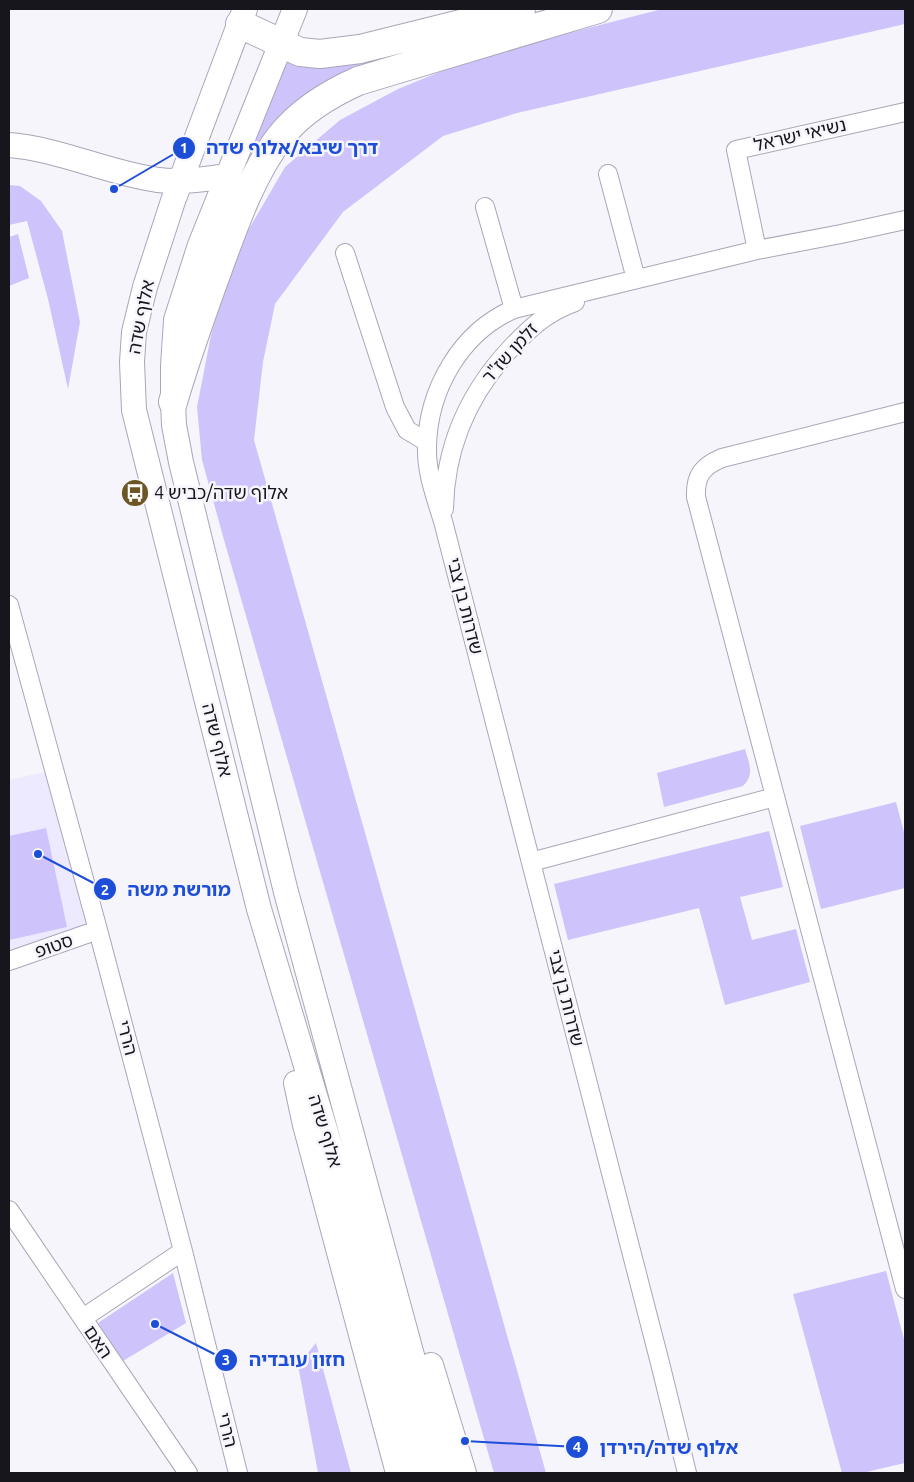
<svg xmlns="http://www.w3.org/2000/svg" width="914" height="1482" font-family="Ubuntu,'Noto Sans Hebrew',sans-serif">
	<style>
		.built { fill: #ede9fe }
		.green { fill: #cfc3fc }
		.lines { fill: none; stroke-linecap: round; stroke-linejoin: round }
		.street-casing { stroke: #a9a6b7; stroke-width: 20 }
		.secondary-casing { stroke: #a9a6b7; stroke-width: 26 }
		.highway-casing { stroke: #a9a6b7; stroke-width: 30 }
		.street { stroke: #fff; stroke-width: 18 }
		.secondary { stroke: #fff; stroke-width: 24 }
		.highway { stroke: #fff; stroke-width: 28 }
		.labels { text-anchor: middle; stroke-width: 5; stroke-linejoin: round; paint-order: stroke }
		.street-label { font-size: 18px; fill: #17161c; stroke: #f6f5fc }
		.poi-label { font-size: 18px; fill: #17161c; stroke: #f6f5fc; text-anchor: start }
		.leader { fill: none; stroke: #1d4ed8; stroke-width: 2 }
		.callout-dot { fill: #1d4ed8; stroke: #f6f5fc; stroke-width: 2 }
		.mark-label { font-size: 15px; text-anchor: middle; font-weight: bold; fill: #fff }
		.callout-label { font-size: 19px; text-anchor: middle; font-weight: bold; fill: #1d4ed8; stroke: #f6f5fc; stroke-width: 5; stroke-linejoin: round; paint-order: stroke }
	</style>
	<rect width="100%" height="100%" fill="#f6f5fc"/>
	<path class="built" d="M 45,772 L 87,928 L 9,954 L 9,780 Z"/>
	<path class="green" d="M 662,9 L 905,9 L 905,24 L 517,113 L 443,136 L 343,212 L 275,304 L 263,362 L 254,440 L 546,1473 L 494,1473 L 224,540 L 202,460 L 197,407 L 211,335 L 236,251 L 285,167 L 340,120 L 398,89 L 476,57 Z
		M 380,52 L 384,65 L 262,153 L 252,143 L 285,58 Z
		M 9,185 L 20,186 L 41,201 L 62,231 L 80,322 L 68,389 L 48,299 L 27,221 L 9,225 Z
		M 18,234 L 29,278 L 9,286 L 9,237 Z
		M 745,749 C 749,764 755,774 743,786 L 664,807 L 657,773 Z
		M 896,802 L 905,836 L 905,888 L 821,909 L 800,826 Z
		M 46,828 L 67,927 L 9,940 L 9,836 Z
		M 769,831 L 783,887 L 740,897 L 752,940 L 796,929 L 810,982 L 725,1005 L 699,908 L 568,940 L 554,884 Z
		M 886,1271 L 905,1343 L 905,1463 L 862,1473 L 842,1473 L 793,1294 Z
		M 173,1273 L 186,1323 L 123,1361 L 98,1323 Z
		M 316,1343 L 351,1473 L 318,1473 L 298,1365 Z"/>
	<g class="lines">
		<defs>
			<path id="street" d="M 608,174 L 636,279
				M 485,207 L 514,309
				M 757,250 L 736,150 L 905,112
				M 345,253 L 395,407 L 407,430 L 427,442
				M 905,412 L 722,458 C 703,466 695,475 696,497 L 905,1289
				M 444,509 C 445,446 468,394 511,348 C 531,327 547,312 575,302
				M 9,605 L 98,930 L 183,1251 L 238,1473
				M 531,862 L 775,797
				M 9,961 L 98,930
				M 9,1210 L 188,1473
				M 83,1318 L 183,1251
				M 687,1473 L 660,1363 L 444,525 C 437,500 426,474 427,447 C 428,389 461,332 514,309 L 757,250 L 841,234 L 905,220"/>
			<path id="secondary" d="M 245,9 L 173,201 L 145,287 L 134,332 L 132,362 L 134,410 L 259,909 L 367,1269 L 421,1473
				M 295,9 L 200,245 L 176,320 L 173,366 L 173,402 L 174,425 L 181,462 L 286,892 L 444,1473
				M 9,145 C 60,149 107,173 158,180 C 181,183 205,179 227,176
				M 296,1083 L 305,1125 L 398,1473
				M 431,1365 L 464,1473"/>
			<path id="highway" d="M 240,24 L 300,52 L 320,54 L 360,49 L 521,9
				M 173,402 C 186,357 202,313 218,269 C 234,225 252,173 281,136 C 301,111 329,94 358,81 L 598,9"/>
		</defs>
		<use href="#street" class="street-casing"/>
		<use href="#secondary" class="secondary-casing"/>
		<use href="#highway" class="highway-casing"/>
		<use href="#street" class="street"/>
		<use href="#secondary" class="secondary"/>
		<use href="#highway" class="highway"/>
	</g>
	<defs>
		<symbol id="bus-disc" viewBox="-11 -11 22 22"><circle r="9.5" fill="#6c5626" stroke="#f6f5fc"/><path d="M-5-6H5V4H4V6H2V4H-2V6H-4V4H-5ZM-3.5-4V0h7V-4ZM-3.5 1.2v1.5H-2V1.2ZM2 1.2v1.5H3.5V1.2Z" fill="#fff"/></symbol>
	</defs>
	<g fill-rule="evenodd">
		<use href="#bus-disc" x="119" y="477" width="32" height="32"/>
	</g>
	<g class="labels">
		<g class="street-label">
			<text transform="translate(800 135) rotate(-13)" y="6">נשיאי ישראל</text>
			<text transform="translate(141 317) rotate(-79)" y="6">אלוף שדה</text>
			<text transform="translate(510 353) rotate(-48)" y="6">זלמן שז"ר</text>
			<text transform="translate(465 606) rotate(76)" y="6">שדרות בן צבי</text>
			<text transform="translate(217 740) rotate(76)" y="6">אלוף שדה</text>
			<text transform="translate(54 946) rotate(-19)" y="6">סטופ</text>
			<text transform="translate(566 998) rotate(76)" y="6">שדרות בן צבי</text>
			<text transform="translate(127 1038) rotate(75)" y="6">הררי</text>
			<text transform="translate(325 1131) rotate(73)" y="6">אלוף שדה</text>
			<text transform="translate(98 1342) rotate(56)" y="6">האם</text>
			<text transform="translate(227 1430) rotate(76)" y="6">הררי</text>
		</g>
		<g class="poi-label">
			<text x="154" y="499">אלוף שדה/כביש 4</text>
		</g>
	</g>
	<path class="leader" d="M114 189L184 148M38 854L105 889M155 1324L226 1360M465 1441L577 1447"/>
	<g class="callout-dot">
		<circle cx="114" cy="189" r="5"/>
		<circle cx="38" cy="854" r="5"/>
		<circle cx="155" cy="1324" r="5"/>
		<circle cx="465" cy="1441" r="5"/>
		<circle cx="184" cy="148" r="12"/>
		<circle cx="105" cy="889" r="12"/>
		<circle cx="226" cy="1360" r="12"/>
		<circle cx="577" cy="1447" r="12"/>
	</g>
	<g class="mark-label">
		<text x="184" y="153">1</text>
		<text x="105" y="895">2</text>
		<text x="226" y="1365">3</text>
		<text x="577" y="1452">4</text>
	</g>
	<g class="callout-label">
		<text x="292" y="154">דרך שיבא/אלוף שדה</text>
		<text x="179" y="896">מורשת משה</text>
		<text x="297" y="1366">חזון עובדיה</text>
		<text x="669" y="1454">אלוף שדה/הירדן</text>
	</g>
	<rect width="914" height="1482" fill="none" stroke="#17161c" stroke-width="20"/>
</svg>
